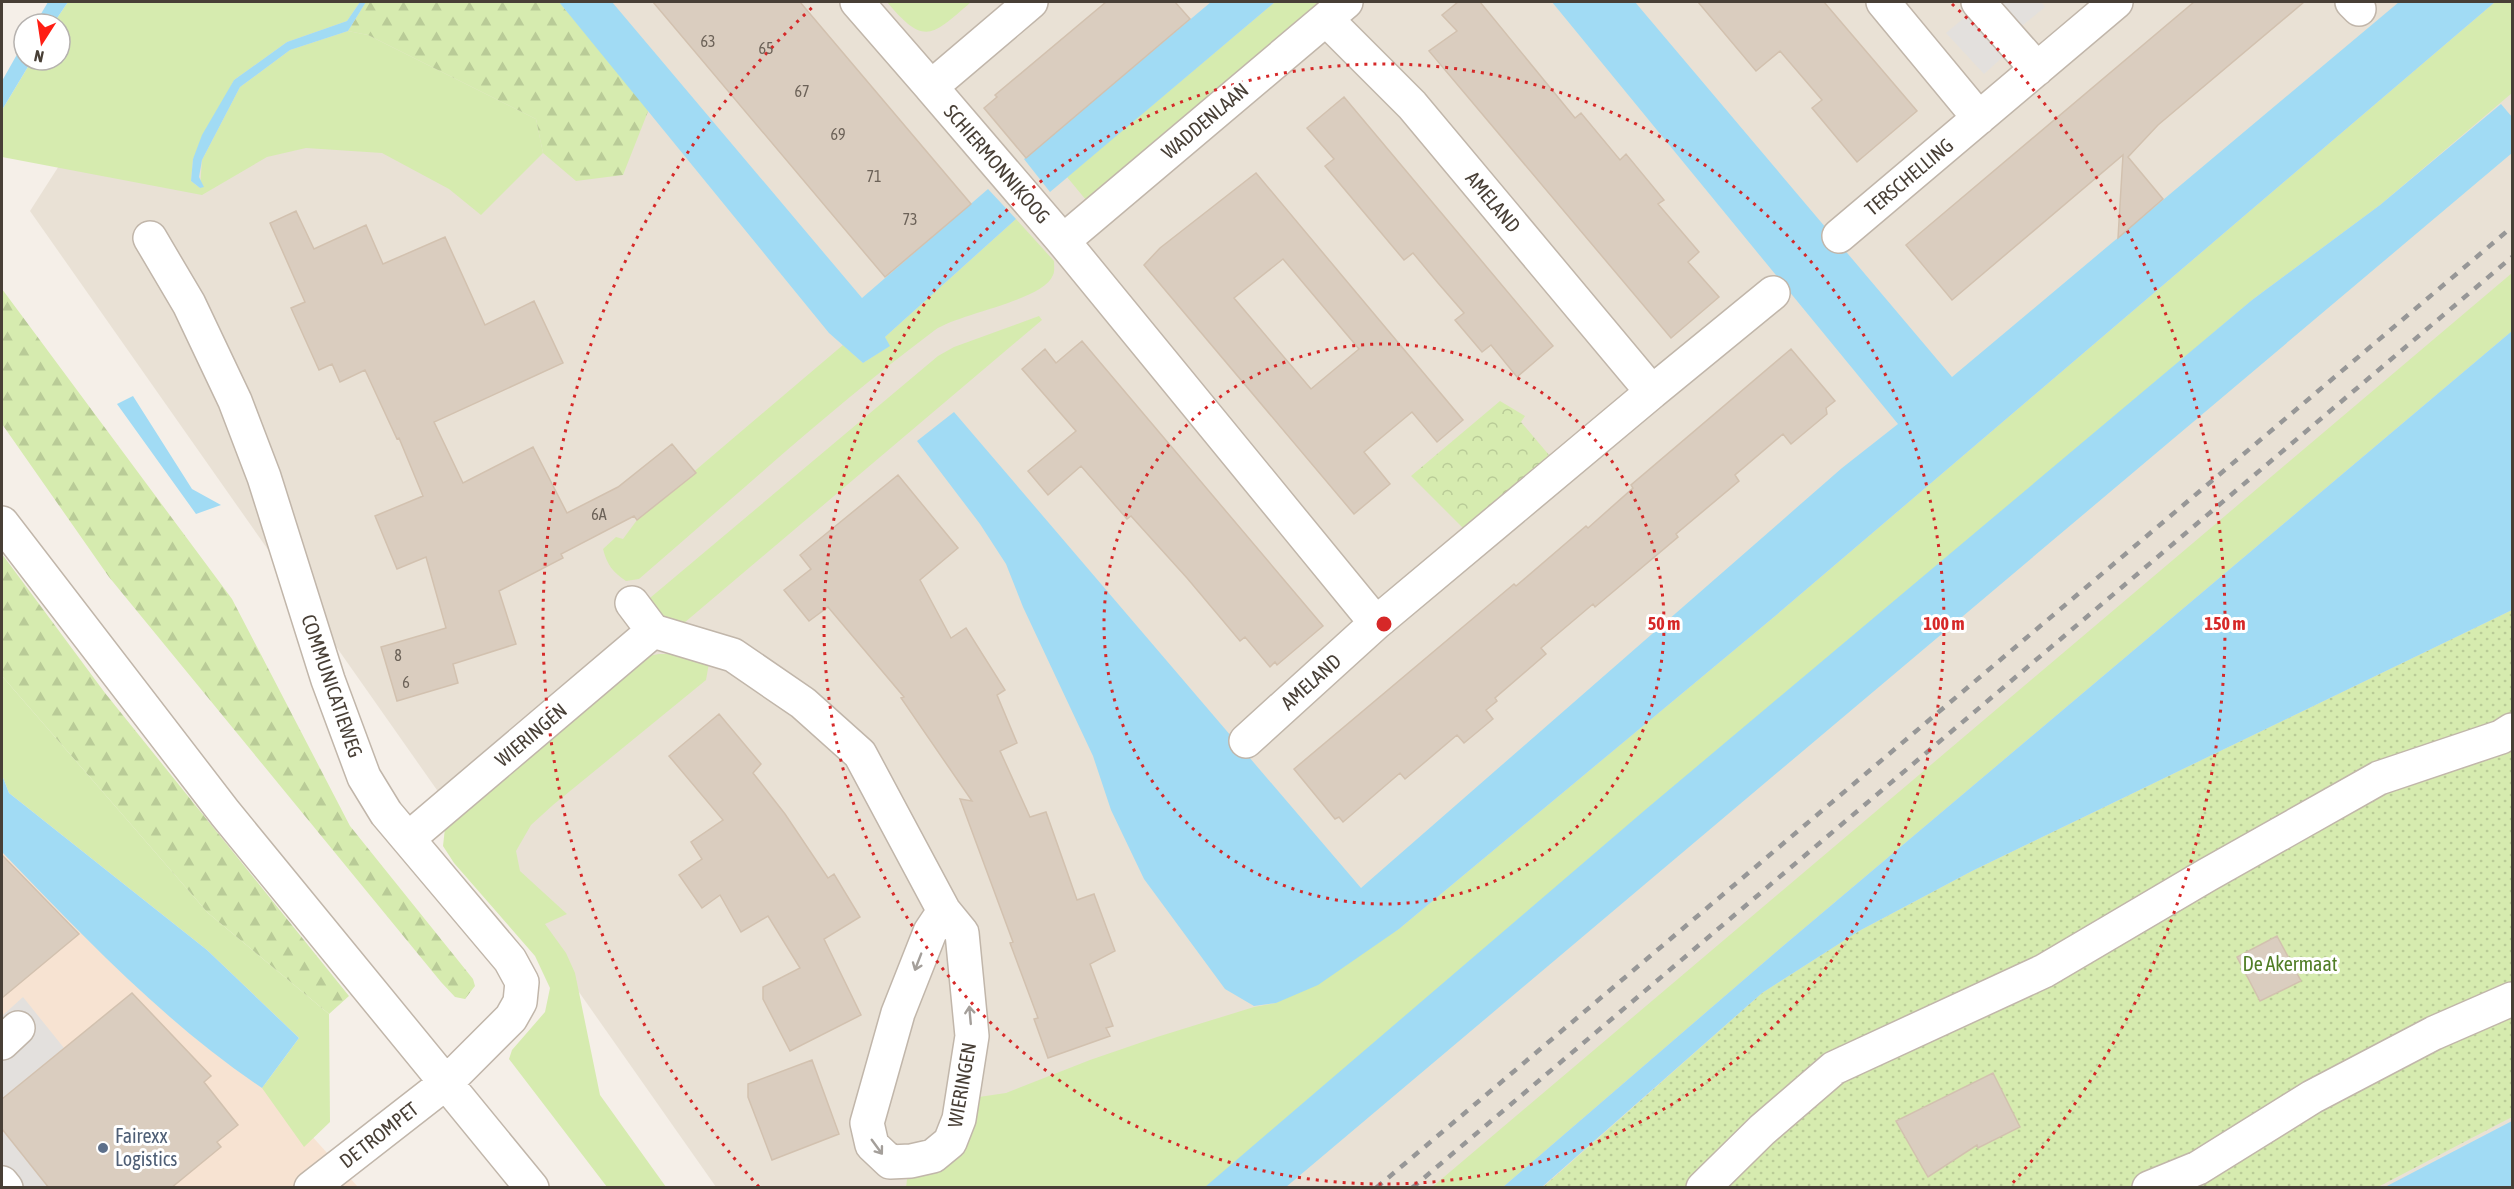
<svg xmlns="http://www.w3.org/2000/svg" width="2514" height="1189" font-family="'Asap Condensed',sans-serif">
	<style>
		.residential { fill: #e9e1d5 }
		.commercial { fill: #f7e3d2 }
		.grass { fill: #d6ebaf }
		.forest { fill: url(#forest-firs) }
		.park { fill: url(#park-crowns) }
		.garden { fill: url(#garden-dots) }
		.parking { fill: #e3e0dd }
		.water { fill: #a1dbf4 }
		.building { fill: #dacdbf; stroke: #d2c1af; stroke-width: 1.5; fill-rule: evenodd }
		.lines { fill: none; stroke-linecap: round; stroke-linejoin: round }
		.minor-casing { stroke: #c1b6aa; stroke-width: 36 }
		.minor { stroke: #fff; stroke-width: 33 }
		.rail { stroke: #979797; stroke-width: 4.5; stroke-dasharray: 8 8; stroke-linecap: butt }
		.oneway { stroke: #a49f9a }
		.ring { fill: none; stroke: #d62828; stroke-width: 3; stroke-dasharray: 3 6 }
		.service-dot { fill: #5c6f8a; stroke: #fff; stroke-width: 2 }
		.labels { text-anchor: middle; stroke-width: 6; stroke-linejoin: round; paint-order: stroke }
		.number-label { font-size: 16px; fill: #6c6258 }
		.street-label { font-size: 20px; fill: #483f36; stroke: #fff }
		.park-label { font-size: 20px; fill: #507d26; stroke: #fff }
		.service-label { font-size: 20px; fill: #4e5e75; stroke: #fff; text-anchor: start }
		.centre { fill: #d62828; stroke: #fff; stroke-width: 3 }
		.ring-label { font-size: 18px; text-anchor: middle; font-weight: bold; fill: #d62828; stroke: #fff; stroke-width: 6; stroke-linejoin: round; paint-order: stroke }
	</style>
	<defs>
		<pattern id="forest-firs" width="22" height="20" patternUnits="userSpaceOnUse" patternTransform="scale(1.5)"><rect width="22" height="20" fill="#d6ebaf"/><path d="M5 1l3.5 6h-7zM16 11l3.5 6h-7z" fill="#b9cb97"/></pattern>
		<pattern id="park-crowns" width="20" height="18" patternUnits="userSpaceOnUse" patternTransform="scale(1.5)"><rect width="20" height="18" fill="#d6ebaf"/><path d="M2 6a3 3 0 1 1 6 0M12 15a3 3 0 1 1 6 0" fill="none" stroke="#b9cb97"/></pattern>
		<pattern id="garden-dots" width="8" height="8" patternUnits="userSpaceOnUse" patternTransform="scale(1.5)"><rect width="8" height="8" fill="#d6ebaf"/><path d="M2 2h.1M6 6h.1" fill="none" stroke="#b9cb97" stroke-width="1.8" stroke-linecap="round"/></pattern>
	</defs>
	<rect width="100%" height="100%" fill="#f5efe8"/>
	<path class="residential" d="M 164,2 L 2512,2 L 2512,1187 L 716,1187 L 30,211 Z"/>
	<path class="commercial" d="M 2,794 L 358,1187 L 2,1187 Z"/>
	<path class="grass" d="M 68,2 L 360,2 L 347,21 L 287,42 L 234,80 L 193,159 L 191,181 L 200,188 L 202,160 L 240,87 L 290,50 L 348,31 L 368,35 L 536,119 L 543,153 L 481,215 L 449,189 L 382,153 L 306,148 L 267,157 L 202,195 L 2,157 L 2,110 L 32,60 L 60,60 L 60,24 L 53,24 Z
		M 887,2 L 971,2 C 931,37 924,46 887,2 Z
		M 1275,2 L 1319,2 L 1086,200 L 1067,177 Z
		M 2495,2 L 2512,2 L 2512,93 L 2380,205 L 2252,300 L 1207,1187 L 906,1188 L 908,1171 L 979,1097 L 1006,1093 L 1090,1060 L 1157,1037 L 1254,1007 L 1276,1003 L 1399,929 L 1774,617 Z
		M 1016,219 L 1054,261 C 1054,265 1055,271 1053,275 C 1043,301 959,313 935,330 C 832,407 737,495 639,579 L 626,581 C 613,572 607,565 603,549 L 616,537 L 623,539 L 637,520 L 843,345 L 863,363 L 889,346 L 885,337 Z
		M 2512,273 L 2512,331 L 1783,946 L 1503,1187 L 1431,1188 Z
		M 1039,316 L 1042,320 L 684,623 L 647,622 L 644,603 L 938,356 L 954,347 Z
		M 659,654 L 675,654 L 709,663 L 706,680 L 553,805 L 531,825 L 516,851 L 520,871 L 567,914 L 545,924 L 566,953 L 575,973 L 600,1095 L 666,1187 L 607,1187 L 509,1059 L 512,1050 L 545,1012 L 550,988 L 535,956 L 454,863 L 443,846 L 445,828 L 648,656 Z
		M 2,676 L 208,913 L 329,1014 L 330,1122 L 304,1147 L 262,1088 L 299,1038 L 207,950 L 9,793 L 2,775 Z"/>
	<path class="forest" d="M 366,2 L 559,2 L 649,109 L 623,175 L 576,181 L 543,153 L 536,119 L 368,35 L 348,31 Z
		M 2,289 L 232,599 L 350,826 L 473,979 L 475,986 L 465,999 L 455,997 L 441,982 L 109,577 L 2,424 Z
		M 2,554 L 105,693 L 349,996 L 329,1014 L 208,913 L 2,676 Z"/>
	<path class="park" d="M 1500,401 L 1525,416 L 1521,422 L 1549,455 L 1466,531 L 1411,476 Z"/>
	<path class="garden" d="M 2512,610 L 2512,1117 L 2378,1187 L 1542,1188 L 1762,993 L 1859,931 L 1972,871 Z"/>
	<path class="parking" d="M 1983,2 L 2041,2 L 2045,7 L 1999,45 L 2006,54 L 1984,74 L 1946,33 Z
		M 23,997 L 64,1048 L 2,1099 L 2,1016 Z
		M 2,1129 L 49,1187 L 2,1187 Z"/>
	<path class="water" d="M 48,2 L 68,2 L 53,24 L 35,24 Z
		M 360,2 L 366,2 L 348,31 L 290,50 L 240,87 L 202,160 L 199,177 L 204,187 L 200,188 L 191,181 L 193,159 L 202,135 L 234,80 L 287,42 L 347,21 Z
		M 559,2 L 612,2 L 862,298 L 988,189 L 1016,219 L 885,337 L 890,346 L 863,363 L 829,333 Z
		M 1211,2 L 1275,2 L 1050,192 L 1024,159 Z
		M 1552,2 L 1635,2 L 1952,377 L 2399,2 L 2495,2 L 1774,617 L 1399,929 L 1318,985 L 1276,1003 L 1254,1006 L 1225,989 L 1144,879 L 1111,810 L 1093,756 L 1023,607 L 1006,564 L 980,524 L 917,441 L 954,412 L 1361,888 L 1842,468 L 1898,424 Z
		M 24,42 L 24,60 L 32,60 L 2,110 L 2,81 Z
		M 2501,104 L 2512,117 L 2512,153 L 1286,1187 L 1205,1187 L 1645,810 L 2252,300 L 2380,205 Z
		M 2512,331 L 2512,610 L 1972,871 L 1859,931 L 1762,993 L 1542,1187 L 1503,1187 L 1783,946 Z
		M 133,396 L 192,489 L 221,505 L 196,514 L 117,404 Z
		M 2,775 L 9,793 L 207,950 L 299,1038 L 262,1088 C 165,1023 83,936 2,852 Z
		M 2512,1121 L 2512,1187 L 2385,1187 Z"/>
	<path class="building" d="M 653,2 L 800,2 L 971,204 L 885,277 Z
		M 1106,2 L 1175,2 L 1190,19 L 1026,158 L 984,108 L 997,97 L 995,95 Z
		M 1458,2 L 1480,2 L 1575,118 L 1581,113 L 1620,160 L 1626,154 L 1664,200 L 1658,204 L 1699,252 L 1688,262 L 1719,297 L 1671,338 L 1429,51 L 1457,31 L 1442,15 Z
		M 1698,2 L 1824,2 L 1917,111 L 1857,162 L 1812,108 L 1822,100 L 1780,51 L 1756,71 Z
		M 2194,2 L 2304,2 L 2158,125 L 2128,157 L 2163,199 L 2118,238 L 2123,155 L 1952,300 L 1906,245 Z
		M 1344,97 L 1553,346 L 1517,377 L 1491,345 L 1482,352 L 1455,320 L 1464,313 L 1438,283 L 1413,253 L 1404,260 L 1325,166 L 1334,159 L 1307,128 Z
		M 1256,173 L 1463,420 L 1437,442 L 1412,412 L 1364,452 L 1390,484 L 1354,514 L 1144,265 L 1160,248 ZM 1283,259 L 1359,349 L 1311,389 L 1234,298 Z
		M 296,211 L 314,249 L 366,225 L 383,264 L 445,237 L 485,325 L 534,301 L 563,363 L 434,422 L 463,483 L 533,447 L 567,513 L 618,487 L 672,444 L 696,473 L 637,520 L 634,516 L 561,554 L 563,558 L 499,591 L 516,644 L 453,664 L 458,683 L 397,701 L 381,647 L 446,628 L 426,557 L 397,569 L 375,516 L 423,496 L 399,438 L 397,439 L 365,370 L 340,382 L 332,364 L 319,370 L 291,308 L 305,302 L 270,223 Z
		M 1082,341 L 1323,626 L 1277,665 L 1275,662 L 1270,667 L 1245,637 L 1240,641 L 1187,578 L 1131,516 L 1127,519 L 1081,466 L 1048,495 L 1028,471 L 1076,431 L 1022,369 L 1045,349 L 1056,363 Z
		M 1791,349 L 1835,401 L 1826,408 L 1827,414 L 1791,444 L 1783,434 L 1735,475 L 1739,481 L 1676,534 L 1678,537 L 1595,607 L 1593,604 L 1541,648 L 1546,654 L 1495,698 L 1497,701 L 1486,710 L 1493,719 L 1464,743 L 1457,735 L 1405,779 L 1400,773 L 1343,822 L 1339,817 L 1335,819 L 1294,769 L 1514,584 L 1516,586 L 1586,526 L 1588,528 L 1633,488 L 1631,485 Z
		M 898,475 L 958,548 L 920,580 L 951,638 L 966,628 L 1005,690 L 997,695 L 1017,743 L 1000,751 L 1030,817 L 1046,812 L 1077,900 L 1094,894 L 1115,951 L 1090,964 L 1113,1026 L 1106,1028 L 1110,1036 L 1048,1058 L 1034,1019 L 1038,1018 L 1010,943 L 1013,942 L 960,799 L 972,801 L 901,698 L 904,697 L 828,607 L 809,621 L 784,590 L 811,569 L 800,555 Z
		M 719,714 L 761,764 L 753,773 L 785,814 L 828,878 L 834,874 L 860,917 L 824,939 L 861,1015 L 790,1051 L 763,999 L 763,987 L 800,968 L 768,916 L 741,932 L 720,895 L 702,908 L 679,875 L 702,859 L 691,842 L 723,820 L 669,756 Z
		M 2,855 L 79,934 L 2,998 Z
		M 2277,936 L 2301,981 L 2260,1001 L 2237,957 Z
		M 132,993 L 211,1076 L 204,1082 L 238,1125 L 217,1142 L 221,1147 L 171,1188 L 49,1188 L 2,1129 L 2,1099 Z
		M 812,1060 L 839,1134 L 772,1160 L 748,1097 L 748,1084 Z
		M 1993,1073 L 2020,1127 L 1978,1148 L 1977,1145 L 1928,1177 L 1896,1121 Z"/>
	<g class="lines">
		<defs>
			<path id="minor" d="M 857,2 L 931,87
				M 1031,2 L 931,87 L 1063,241 L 1376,623 L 1246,741
				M 1883,2 L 1979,118
				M 1978,2 L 2037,69
				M 2352,2 L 2359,9
				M 1326,19 L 1412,105 L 1652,392 L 1376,623
				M 1839,236 L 2116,2
				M 150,238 L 189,304 L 235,401 L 264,477 L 328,680 L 364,777 L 386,813 L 510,960 L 522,982 L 520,1002 L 511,1018 L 447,1082 L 311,1188
				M 1063,241 L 1346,2
				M 1652,392 L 1773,293
				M 2,523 L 225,813 L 532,1188
				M 632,603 L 653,631 L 733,655 L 803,703 L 860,754 L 944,911 L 962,933 L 972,1036 L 959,1119 L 950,1142 L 933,1156 L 911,1161 L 890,1162 L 872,1145 L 867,1123 L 898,1013 L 930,932 L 944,911
				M 409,838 L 653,631
				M 2,1043 L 18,1028
				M 2,1183 L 6,1188
				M 1703,1188 L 1762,1130 L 1834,1068 L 2044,971 L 2207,875 L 2379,778 L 2501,737 L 2512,730
				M 2149,1188 L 2198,1168 L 2312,1097 L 2434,1033 L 2512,999"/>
		</defs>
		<use href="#minor" class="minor-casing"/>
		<use href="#minor" class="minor"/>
		<path class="rail" d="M 1376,1188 L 2512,227
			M 1412,1188 L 2512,257"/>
	</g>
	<defs><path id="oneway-shaft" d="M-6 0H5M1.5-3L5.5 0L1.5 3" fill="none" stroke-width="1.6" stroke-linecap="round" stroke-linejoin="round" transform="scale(1.5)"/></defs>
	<g class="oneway">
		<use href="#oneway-shaft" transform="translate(918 962) rotate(111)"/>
		<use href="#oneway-shaft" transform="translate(970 1015) rotate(-95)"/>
		<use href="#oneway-shaft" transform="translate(877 1147) rotate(54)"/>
	</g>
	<g class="ring">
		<circle cx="1384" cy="624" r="280"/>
		<circle cx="1384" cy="624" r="560"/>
		<path d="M759 1187A841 841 0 0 1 816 4M1952 4A841 841 0 0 1 2009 1187"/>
	</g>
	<circle class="service-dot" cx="103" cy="1148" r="6"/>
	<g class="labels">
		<g class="number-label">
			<text x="708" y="47">63</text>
			<text x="766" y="54">65</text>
			<text x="802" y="97">67</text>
			<text x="838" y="140">69</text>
			<text x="874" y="182">71</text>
			<text x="910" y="225">73</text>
			<text x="599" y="520">6A</text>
			<text x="398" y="661">8</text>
			<text x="406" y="688">6</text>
		</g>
		<g class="street-label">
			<text transform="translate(1205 121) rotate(-40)" y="7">WADDENLAAN</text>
			<text transform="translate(997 164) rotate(49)" y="7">SCHIERMONNIKOOG</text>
			<text transform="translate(1909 177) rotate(-40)" y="7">TERSCHELLING</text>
			<text transform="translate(1493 202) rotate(50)" y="7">AMELAND</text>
			<text transform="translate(1311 682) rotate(-42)" y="7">AMELAND</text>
			<text transform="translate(332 686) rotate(71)" y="7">COMMUNICATIEWEG</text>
			<text transform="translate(531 735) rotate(-40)" y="7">WIERINGEN</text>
			<text transform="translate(962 1085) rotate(-80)" y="7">WIERINGEN</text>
			<text transform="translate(379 1135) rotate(-38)" y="7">DE TROMPET</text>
		</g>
		<g class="park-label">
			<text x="2290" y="971">De Akermaat</text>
		</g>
		<g class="service-label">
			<text x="115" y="1143">Fairexx<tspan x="115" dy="23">Logistics</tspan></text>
		</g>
	</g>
	<circle cx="1384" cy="624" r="9" class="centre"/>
	<g class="ring-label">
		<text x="1664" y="630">50 m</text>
		<text x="1944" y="630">100 m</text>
		<text x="2225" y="630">150 m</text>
	</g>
	<rect width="2514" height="1189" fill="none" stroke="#483f36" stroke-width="6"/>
	<g transform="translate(42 42) rotate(192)"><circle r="28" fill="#ffffff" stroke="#b6b2af" stroke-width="1.5"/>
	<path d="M0-4.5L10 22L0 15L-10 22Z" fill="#ff1e14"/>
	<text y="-9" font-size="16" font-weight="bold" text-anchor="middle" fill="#483f36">N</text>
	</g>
</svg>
